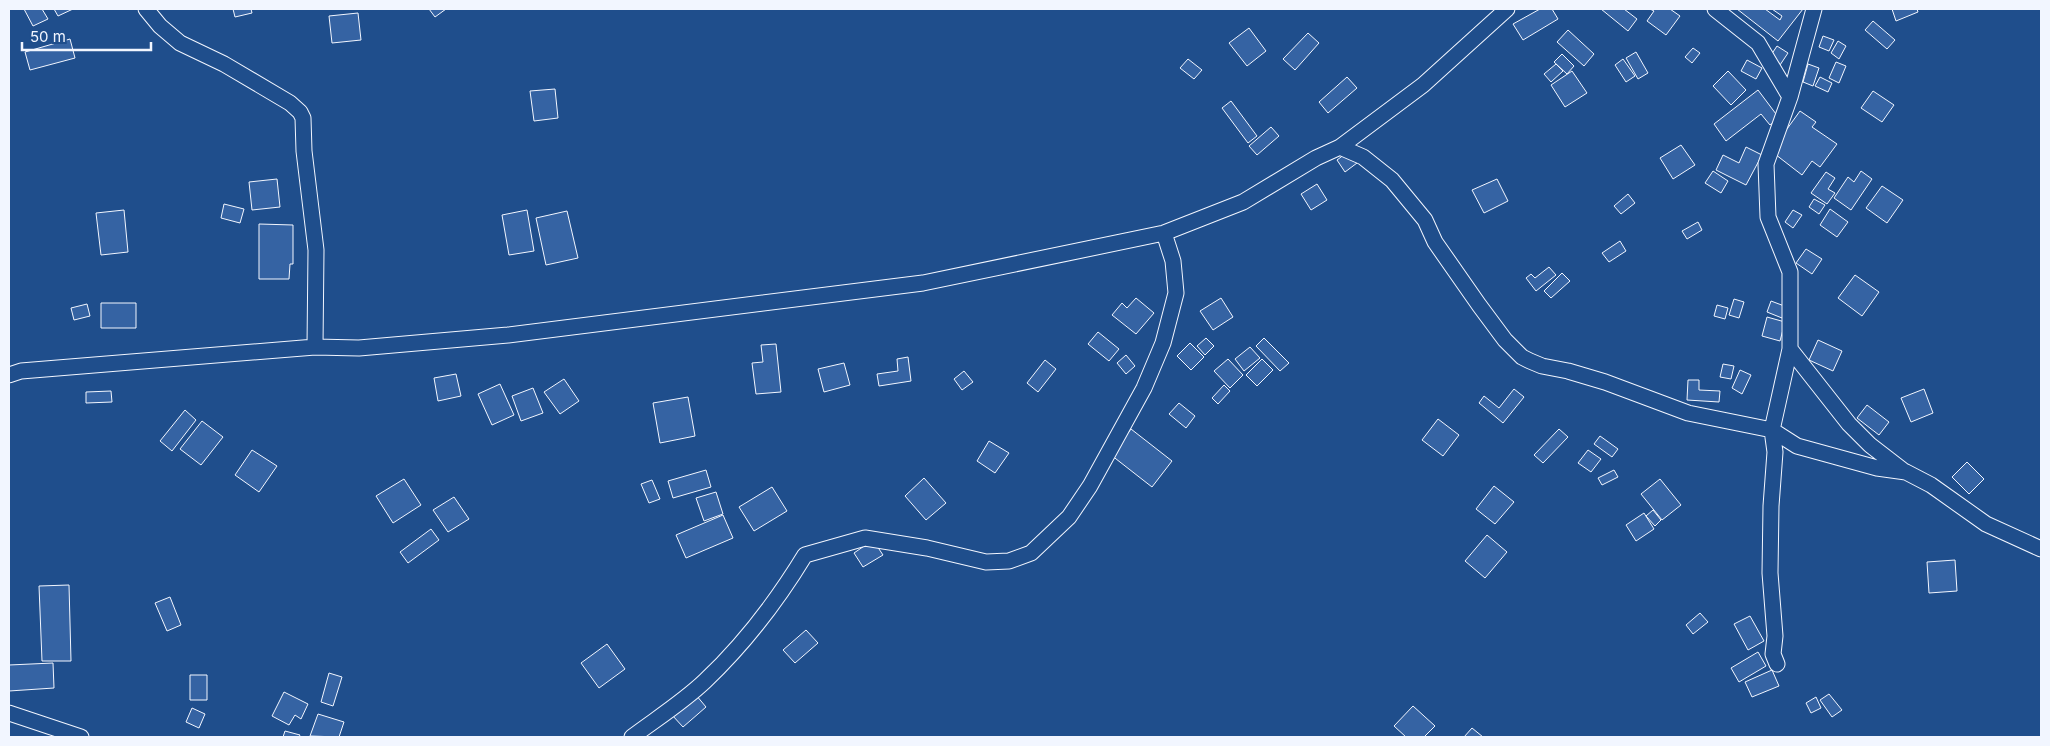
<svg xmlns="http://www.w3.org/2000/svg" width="2050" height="746" font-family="Inter,sans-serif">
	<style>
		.building { fill: #3563a3; stroke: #f2f6ff }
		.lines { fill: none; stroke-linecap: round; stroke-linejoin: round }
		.minor-casing { stroke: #f2f6ff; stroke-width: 17 }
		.minor { stroke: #1f4e8c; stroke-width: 15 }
	</style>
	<rect width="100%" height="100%" fill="#1f4e8c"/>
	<path class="building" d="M 24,9 L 42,9 L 48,19 L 33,26 Z
		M 54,9 L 73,9 L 58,16 Z
		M 233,9 L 251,9 L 252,13 L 235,17 Z
		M 429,9 L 446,9 L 435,17 Z
		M 1540,9 L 1552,9 L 1558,19 L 1523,40 L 1513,24 Z
		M 1601,9 L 1624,9 L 1637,19 L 1628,31 Z
		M 1650,9 L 1670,9 L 1680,16 L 1666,35 L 1647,21 L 1654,11 Z
		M 1737,9 L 1765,9 L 1780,20 L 1782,16 L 1772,9 L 1803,9 L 1778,41 Z
		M 1892,9 L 1917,9 L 1918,12 L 1896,21 Z
		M 358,13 L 361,40 L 332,43 L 329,16 Z
		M 1873,21 L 1895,40 L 1887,49 L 1865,30 Z
		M 1249,28 L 1266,51 L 1247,66 L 1229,43 Z
		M 1568,30 L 1594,54 L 1584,66 L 1557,42 Z
		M 1308,33 L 1319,43 L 1295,70 L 1283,59 Z
		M 1823,36 L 1834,40 L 1829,51 L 1819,47 Z
		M 70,39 L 75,58 L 30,70 L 25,52 Z
		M 1838,41 L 1846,46 L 1839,59 L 1831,53 Z
		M 1777,46 L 1788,53 L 1780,65 L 1769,58 Z
		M 1693,48 L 1700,53 L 1692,63 L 1685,57 Z
		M 1636,52 L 1648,73 L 1638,79 L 1626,58 Z
		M 1562,54 L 1574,66 L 1567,74 L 1554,62 Z
		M 1188,59 L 1202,70 L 1194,79 L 1180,68 Z
		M 1623,59 L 1635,76 L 1626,82 L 1615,65 Z
		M 1747,60 L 1762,68 L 1756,79 L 1741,71 Z
		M 1836,62 L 1846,66 L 1839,83 L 1829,78 Z
		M 1556,64 L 1563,71 L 1551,82 L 1544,74 Z
		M 1808,64 L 1819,68 L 1813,86 L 1803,82 Z
		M 1572,71 L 1587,93 L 1565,107 L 1551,85 Z
		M 1728,71 L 1746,90 L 1731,105 L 1713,86 Z
		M 1347,77 L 1357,88 L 1328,113 L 1319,102 Z
		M 1820,77 L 1832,83 L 1828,92 L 1815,86 Z
		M 555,89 L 558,118 L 534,121 L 530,91 Z
		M 1758,90 L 1779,118 L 1770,125 L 1761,114 L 1726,141 L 1714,124 Z
		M 1873,91 L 1894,105 L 1882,122 L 1861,108 Z
		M 1231,101 L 1257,136 L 1248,143 L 1222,108 Z
		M 1800,111 L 1816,122 L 1812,127 L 1837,144 L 1820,167 L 1812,161 L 1802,175 L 1771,151 Z
		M 1271,127 L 1279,136 L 1257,155 L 1249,146 Z
		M 1681,145 L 1695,165 L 1673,179 L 1660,158 Z
		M 1746,147 L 1762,155 L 1746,185 L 1716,170 L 1723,155 L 1739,163 Z
		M 1349,151 L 1357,163 L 1345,172 L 1337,160 Z
		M 1713,171 L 1728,181 L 1721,193 L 1705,183 Z
		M 1861,171 L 1872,179 L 1851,210 L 1834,198 L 1848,177 L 1854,182 Z
		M 1826,172 L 1835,178 L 1828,189 L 1835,193 L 1827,204 L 1811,193 Z
		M 277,179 L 280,207 L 252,210 L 249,182 Z
		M 1497,179 L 1508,201 L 1484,213 L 1472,190 Z
		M 1317,184 L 1327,200 L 1311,210 L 1301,194 Z
		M 1882,186 L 1903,200 L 1887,223 L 1866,208 Z
		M 1628,194 L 1635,203 L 1621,214 L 1614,206 Z
		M 1814,199 L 1825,205 L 1819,214 L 1809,207 Z
		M 224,204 L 244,209 L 240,223 L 221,218 Z
		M 1830,209 L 1848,222 L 1837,237 L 1820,225 Z
		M 124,210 L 128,252 L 101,255 L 96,213 Z
		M 527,210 L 534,251 L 509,255 L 502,215 Z
		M 1793,210 L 1802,215 L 1793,228 L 1785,222 Z
		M 567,211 L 578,258 L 546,265 L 536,218 Z
		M 1698,222 L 1702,230 L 1687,239 L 1682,231 Z
		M 259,224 L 293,225 L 293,264 L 290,264 L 289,279 L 259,279 Z
		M 1620,241 L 1626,251 L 1609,262 L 1602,253 Z
		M 1806,249 L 1822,259 L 1812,274 L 1796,263 Z
		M 1549,267 L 1556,275 L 1536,291 L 1526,278 L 1531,274 L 1535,278 Z
		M 1562,273 L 1570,281 L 1551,298 L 1544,291 Z
		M 1855,275 L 1879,292 L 1862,316 L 1838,298 Z
		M 1136,298 L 1154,313 L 1136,334 L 1112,315 L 1122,303 L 1127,308 Z
		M 1221,298 L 1233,317 L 1213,330 L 1200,311 Z
		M 1734,299 L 1744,302 L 1739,318 L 1729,315 Z
		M 1771,301 L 1787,307 L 1782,318 L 1767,312 Z
		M 101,303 L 136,303 L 136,328 L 101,328 Z
		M 87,304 L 90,316 L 74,320 L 71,308 Z
		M 1717,305 L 1728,308 L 1725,319 L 1714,316 Z
		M 1767,317 L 1785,322 L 1780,341 L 1762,336 Z
		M 1098,332 L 1119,349 L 1109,361 L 1088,344 Z
		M 1206,338 L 1214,346 L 1205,355 L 1197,346 Z
		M 1264,338 L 1289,363 L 1280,371 L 1256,346 Z
		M 1818,340 L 1842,351 L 1833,371 L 1809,360 Z
		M 1190,343 L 1204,357 L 1191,370 L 1177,356 Z
		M 776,344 L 781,392 L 756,394 L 752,363 L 763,362 L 761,345 Z
		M 1250,347 L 1260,358 L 1244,371 L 1235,359 Z
		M 1126,355 L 1135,366 L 1126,374 L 1117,363 Z
		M 908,357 L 911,381 L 879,386 L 877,374 L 898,371 L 897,359 Z
		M 1228,359 L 1243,375 L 1230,388 L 1214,371 Z
		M 1262,359 L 1273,370 L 1257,386 L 1246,375 Z
		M 1045,360 L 1056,369 L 1038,392 L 1027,383 Z
		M 844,363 L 850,385 L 824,392 L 818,369 Z
		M 1723,364 L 1734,366 L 1731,379 L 1720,377 Z
		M 1740,370 L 1751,375 L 1742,394 L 1732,388 Z
		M 964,371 L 973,382 L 962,390 L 954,379 Z
		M 456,374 L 461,396 L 438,401 L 434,378 Z
		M 564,379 L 579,401 L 560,414 L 544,392 Z
		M 1688,380 L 1699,380 L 1699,390 L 1720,391 L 1719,402 L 1687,400 Z
		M 500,384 L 514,415 L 492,425 L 478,394 Z
		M 1224,385 L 1230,391 L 1218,404 L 1212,398 Z
		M 533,388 L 543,413 L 521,421 L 512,396 Z
		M 1514,389 L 1524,397 L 1503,423 L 1479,403 L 1484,396 L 1499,408 Z
		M 1924,389 L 1933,413 L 1911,422 L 1901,398 Z
		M 111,391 L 112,402 L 86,403 L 86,392 Z
		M 688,397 L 695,436 L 660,443 L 653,403 Z
		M 1179,403 L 1195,416 L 1186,428 L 1169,414 Z
		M 1867,405 L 1889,422 L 1879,435 L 1857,418 Z
		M 185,410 L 196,420 L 172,451 L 160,441 Z
		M 1438,419 L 1459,435 L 1443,456 L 1422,440 Z
		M 202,421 L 223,437 L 201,465 L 180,449 Z
		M 1131,429 L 1172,461 L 1152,487 L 1111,455 Z
		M 1559,429 L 1568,437 L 1543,463 L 1534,455 Z
		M 1600,436 L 1618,449 L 1612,457 L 1594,444 Z
		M 989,441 L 1009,453 L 995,473 L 977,461 Z
		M 252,450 L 277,466 L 259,492 L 235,475 Z
		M 1588,450 L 1601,459 L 1591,472 L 1578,463 Z
		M 1967,462 L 1984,479 L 1969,494 L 1952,477 Z
		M 706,470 L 711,487 L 673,498 L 668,481 Z
		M 1614,470 L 1618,477 L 1602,485 L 1598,478 Z
		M 924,478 L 946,503 L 926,520 L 905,496 Z
		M 404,479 L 421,505 L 393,523 L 376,496 Z
		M 1660,479 L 1681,505 L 1662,520 L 1641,494 Z
		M 652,480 L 660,499 L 649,503 L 641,484 Z
		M 1494,486 L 1514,502 L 1495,524 L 1476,509 Z
		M 772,487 L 787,511 L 754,531 L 739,507 Z
		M 716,492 L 723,514 L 704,521 L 696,498 Z
		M 454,497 L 469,519 L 448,532 L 433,510 Z
		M 1653,510 L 1661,520 L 1655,526 L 1646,516 Z
		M 1644,513 L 1654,529 L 1636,541 L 1626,525 Z
		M 723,515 L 733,538 L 686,558 L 676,535 Z
		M 431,529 L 439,540 L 408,563 L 400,552 Z
		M 1487,535 L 1507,552 L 1485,578 L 1465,561 Z
		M 873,540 L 883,555 L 863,567 L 854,553 Z
		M 1955,560 L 1957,591 L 1929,593 L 1927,562 Z
		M 69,585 L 71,661 L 42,661 L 39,586 Z
		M 170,597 L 181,625 L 167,631 L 155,603 Z
		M 1700,613 L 1708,622 L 1693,634 L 1686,625 Z
		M 1750,616 L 1764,641 L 1748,650 L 1734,624 Z
		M 806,630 L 818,643 L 795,663 L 783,650 Z
		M 607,644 L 625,669 L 599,688 L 581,663 Z
		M 1758,652 L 1766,666 L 1739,682 L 1731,668 Z
		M 53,663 L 54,688 L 9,691 L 9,665 Z
		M 1772,670 L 1779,686 L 1752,697 L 1745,682 Z
		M 329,673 L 342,677 L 333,706 L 321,702 Z
		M 190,675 L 207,675 L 207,700 L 190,700 Z
		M 284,692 L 308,704 L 301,719 L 295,715 L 289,725 L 272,716 Z
		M 1829,694 L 1842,710 L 1832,717 L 1820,700 Z
		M 696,695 L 706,707 L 683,727 L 672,715 Z
		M 1816,697 L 1821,708 L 1811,713 L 1806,703 Z
		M 1413,706 L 1435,726 L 1424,737 L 1406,737 L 1394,726 Z
		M 192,708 L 205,714 L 199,728 L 186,722 Z
		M 318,714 L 344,722 L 339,737 L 310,736 Z
		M 1472,728 L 1483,737 L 1464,737 Z
		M 285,731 L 300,735 L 299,737 L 283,737 Z"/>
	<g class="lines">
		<defs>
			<path id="minor" d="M 146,9 L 160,26 L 180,43 L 224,64 L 290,103 L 300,112 L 303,118 L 304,151 L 316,250 L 315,347
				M 1715,9 L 1758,43 L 1790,97
				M 1340,147 L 1363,157 L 1392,180 L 1425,220 L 1435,242 L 1479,305 L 1505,340 L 1522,357 L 1530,361 L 1542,366 L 1568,371 L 1605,382 L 1688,413 L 1772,430 L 1797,446 L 1877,468 L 1906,472 L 1931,485 L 1986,524 L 2041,549
				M 1790,349 L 1790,272 L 1768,217 L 1766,164 L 1790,97 L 1814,9
				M 9,375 L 21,371 L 315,347 L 359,348 L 508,335 L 923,283 L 1164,233 L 1243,202 L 1316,158 L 1340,147 L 1423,85 L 1507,9
				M 1777,664 L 1773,654 L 1775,636 L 1770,573 L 1771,506 L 1775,452 L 1772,430 L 1790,349 L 1849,424 L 1870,445 L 1905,472
				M 9,713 L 81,737
				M 632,737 C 656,719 683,702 705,681 C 744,644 777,601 805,555 L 865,538 L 927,548 L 986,562 L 1009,561 L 1031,553 L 1069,517 L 1090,486 L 1144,388 L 1163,343 L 1176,293 L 1173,261 L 1164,233"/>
		</defs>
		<use href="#minor" class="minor-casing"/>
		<use href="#minor" class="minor"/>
	</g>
	<rect width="2050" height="746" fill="none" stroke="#f2f6ff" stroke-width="20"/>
	<path d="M22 42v8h129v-8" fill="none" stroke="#f2f6ff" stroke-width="2.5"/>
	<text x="30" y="42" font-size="15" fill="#f2f6ff" stroke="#1f4e8c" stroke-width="4" paint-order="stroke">50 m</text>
</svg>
